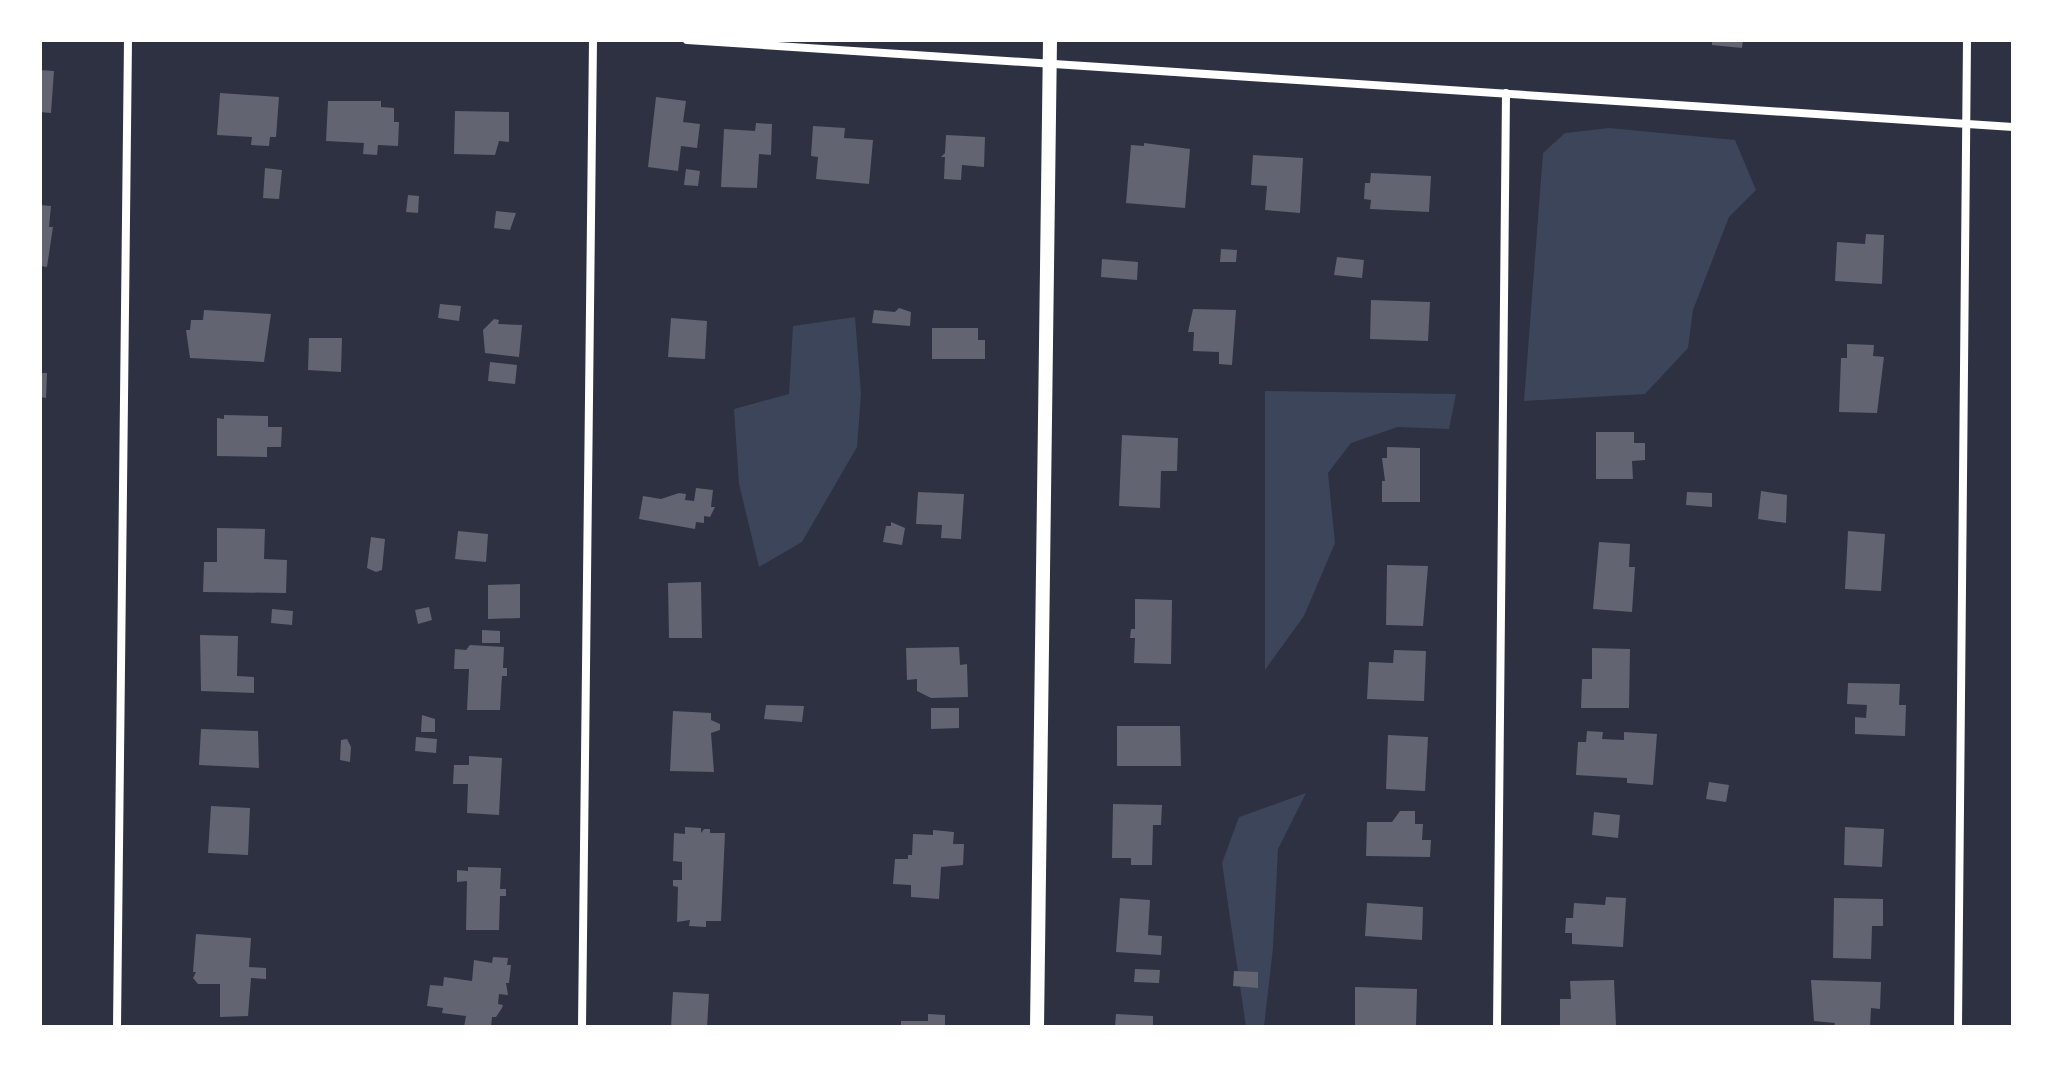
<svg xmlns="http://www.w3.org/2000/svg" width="2053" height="1067" font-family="Karla,sans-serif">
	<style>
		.green { fill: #3c4559 }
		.building { fill: #626471 }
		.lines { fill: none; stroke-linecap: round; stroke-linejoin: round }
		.minor { stroke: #fff; stroke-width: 8 }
		.tertiary { stroke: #fff; stroke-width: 14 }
	</style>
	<rect width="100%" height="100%" fill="#2d3142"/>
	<path class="green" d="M 1609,128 L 1735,140 L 1756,190 L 1729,217 L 1693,310 L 1688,348 L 1645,394 L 1524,401 L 1543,153 L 1565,133 Z
		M 855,317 L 861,394 L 857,447 L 802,542 L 759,567 L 739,484 L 734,409 L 789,394 L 793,326 Z
		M 1265,391 L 1456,394 L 1449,429 L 1398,427 L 1351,443 L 1328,473 L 1335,543 L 1304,616 L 1265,670 Z
		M 1306,793 L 1278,849 L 1273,948 L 1264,1027 L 1246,1027 L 1222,863 L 1239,817 Z"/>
	<path class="building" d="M 1712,40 L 1743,40 L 1742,48 L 1712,45 Z
		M 40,70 L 54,71 L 51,113 L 40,112 Z
		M 220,93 L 279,97 L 276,137 L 270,137 L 269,146 L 251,145 L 252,137 L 217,135 Z
		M 656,97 L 686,101 L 683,122 L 700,124 L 697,148 L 681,146 L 678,171 L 648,167 Z
		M 328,101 L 381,101 L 381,107 L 394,108 L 394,122 L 399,122 L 398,146 L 378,145 L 377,155 L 363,154 L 364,143 L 326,141 Z
		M 455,111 L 509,112 L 509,142 L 499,141 L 495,155 L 454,154 Z
		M 756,123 L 772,124 L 771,155 L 759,154 L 757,188 L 721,187 L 724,129 L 755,131 Z
		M 813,126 L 845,128 L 844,138 L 873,140 L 869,184 L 816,179 L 818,157 L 811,156 Z
		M 946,135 L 985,137 L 984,167 L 962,165 L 961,180 L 944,179 L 945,157 L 941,157 L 945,153 Z
		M 1144,143 L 1190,149 L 1185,208 L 1126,203 L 1131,145 L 1144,146 Z
		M 1253,155 L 1303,158 L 1300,213 L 1265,210 L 1267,186 L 1251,185 Z
		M 265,168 L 282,170 L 279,199 L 263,198 Z
		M 686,169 L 700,171 L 698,186 L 684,185 Z
		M 1371,173 L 1431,176 L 1429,212 L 1370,209 L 1371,200 L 1364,199 L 1365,183 L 1370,183 Z
		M 408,195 L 419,196 L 418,213 L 406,212 Z
		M 40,205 L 51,206 L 49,227 L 53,227 L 47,267 L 40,266 Z
		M 496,211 L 516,213 L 510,230 L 494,228 Z
		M 1866,234 L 1884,235 L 1882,284 L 1835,281 L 1837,242 L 1865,244 Z
		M 1221,249 L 1237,250 L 1236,262 L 1220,262 Z
		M 1337,257 L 1364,260 L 1362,278 L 1334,275 Z
		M 1102,259 L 1138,262 L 1137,280 L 1101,277 Z
		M 1371,300 L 1430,302 L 1428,341 L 1370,339 Z
		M 440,304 L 461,306 L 459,321 L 438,318 Z
		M 899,308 L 911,312 L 910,326 L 872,323 L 874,310 L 895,312 Z
		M 1193,309 L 1236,310 L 1232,365 L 1219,364 L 1219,352 L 1193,351 L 1194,332 L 1188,332 Z
		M 204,310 L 271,314 L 264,362 L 190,358 L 186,330 L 190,330 L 191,320 L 203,320 Z
		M 671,318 L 707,321 L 705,359 L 668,357 Z
		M 494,319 L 499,320 L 498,324 L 522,325 L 519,357 L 485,353 L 483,330 Z
		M 932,328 L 978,328 L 978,340 L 985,340 L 985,359 L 932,359 Z
		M 309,338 L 342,338 L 341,372 L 308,370 Z
		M 1847,344 L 1874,345 L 1873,356 L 1884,357 L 1877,413 L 1839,412 L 1841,358 L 1847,358 Z
		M 490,362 L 517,365 L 515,384 L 488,381 Z
		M 40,373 L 47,373 L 46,398 L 40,397 Z
		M 224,415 L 268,416 L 268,427 L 282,427 L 281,447 L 267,447 L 267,457 L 217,456 L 217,418 L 224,419 Z
		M 1596,432 L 1634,432 L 1634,443 L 1645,443 L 1645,460 L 1632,461 L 1633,479 L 1596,479 Z
		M 1122,435 L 1178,438 L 1177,471 L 1161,471 L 1160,508 L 1119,506 Z
		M 1387,447 L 1420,448 L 1420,502 L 1382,502 L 1382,481 L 1385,481 L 1382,458 L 1387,458 Z
		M 696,488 L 713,490 L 711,507 L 715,507 L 710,517 L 704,516 L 704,523 L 696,522 L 695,529 L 639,519 L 643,496 L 661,499 L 679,493 L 686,494 L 685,500 L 694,501 Z
		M 1761,491 L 1787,495 L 1786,523 L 1758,519 Z
		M 918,492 L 964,494 L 961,539 L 941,538 L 942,525 L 916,524 Z
		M 1687,492 L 1712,493 L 1712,507 L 1686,505 Z
		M 891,522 L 905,528 L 902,545 L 883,542 L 886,526 L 891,526 Z
		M 217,528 L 265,529 L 264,559 L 287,560 L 286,593 L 203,592 L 204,562 L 217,562 Z
		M 458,531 L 488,534 L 486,562 L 455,559 Z
		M 1848,531 L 1885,534 L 1881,591 L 1845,589 Z
		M 371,537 L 385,539 L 382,570 L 376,572 L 367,568 Z
		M 1599,542 L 1630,544 L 1629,567 L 1635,567 L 1632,612 L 1593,609 Z
		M 1387,565 L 1428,566 L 1423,626 L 1386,625 Z
		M 701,582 L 702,638 L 669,638 L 668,583 Z
		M 520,584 L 520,618 L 488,619 L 488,585 Z
		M 1135,599 L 1172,600 L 1171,664 L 1134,663 L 1135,638 L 1130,638 L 1131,629 L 1135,629 Z
		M 429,607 L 432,620 L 418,624 L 415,610 Z
		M 272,609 L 293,611 L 292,625 L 271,623 Z
		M 482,630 L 500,631 L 500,643 L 482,643 Z
		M 200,635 L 238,636 L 237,676 L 254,677 L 254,693 L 201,691 Z
		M 470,645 L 504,647 L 503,668 L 507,668 L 507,676 L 502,676 L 500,710 L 467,710 L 469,669 L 454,669 L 455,649 L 466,650 Z
		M 959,647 L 960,665 L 967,664 L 968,697 L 931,698 L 917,691 L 917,679 L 907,680 L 906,648 Z
		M 1592,648 L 1630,649 L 1629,708 L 1581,708 L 1582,679 L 1592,679 Z
		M 1394,650 L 1426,651 L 1424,701 L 1367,699 L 1369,662 L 1393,663 Z
		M 1848,683 L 1900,684 L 1899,705 L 1906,705 L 1905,736 L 1855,734 L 1855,717 L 1866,718 L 1867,705 L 1847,704 Z
		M 766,705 L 804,706 L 802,722 L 764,719 Z
		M 931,708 L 959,708 L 959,728 L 931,729 Z
		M 673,711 L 711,713 L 711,720 L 720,724 L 720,730 L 711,733 L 714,772 L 670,771 Z
		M 422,715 L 435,719 L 435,732 L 421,732 Z
		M 1117,726 L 1180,726 L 1181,766 L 1117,766 Z
		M 201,729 L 258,731 L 259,768 L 199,765 Z
		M 1587,731 L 1603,732 L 1602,739 L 1624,740 L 1624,732 L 1657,734 L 1653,785 L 1627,783 L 1627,778 L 1576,775 L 1578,742 L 1586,742 Z
		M 1388,735 L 1428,737 L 1425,791 L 1386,789 Z
		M 416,737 L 437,739 L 436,753 L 415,751 Z
		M 347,739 L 351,747 L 350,762 L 340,760 L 341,740 Z
		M 469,756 L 502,758 L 499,815 L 467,813 L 468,784 L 453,784 L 454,765 L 469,765 Z
		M 1709,782 L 1729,785 L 1726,802 L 1706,799 Z
		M 1113,804 L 1162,805 L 1161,825 L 1153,825 L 1152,865 L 1131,865 L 1131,858 L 1112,858 Z
		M 211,806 L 250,808 L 248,855 L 208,853 Z
		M 1400,811 L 1415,811 L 1415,824 L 1423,824 L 1422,840 L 1431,840 L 1430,857 L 1366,856 L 1367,822 L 1392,822 Z
		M 1594,812 L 1620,815 L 1618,838 L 1592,835 Z
		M 685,827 L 701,828 L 701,833 L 704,829 L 710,829 L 710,833 L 725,833 L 721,921 L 706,921 L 706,927 L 689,926 L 690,920 L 677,922 L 678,887 L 673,886 L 673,880 L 682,880 L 682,862 L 673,861 L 674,833 L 685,834 Z
		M 1845,827 L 1884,829 L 1882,867 L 1844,865 Z
		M 933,830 L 954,832 L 953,844 L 964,844 L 963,865 L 941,867 L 939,899 L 911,897 L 911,885 L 893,884 L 895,859 L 908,859 L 908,855 L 912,855 L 913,834 L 933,835 Z
		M 468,867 L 501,868 L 500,889 L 506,889 L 506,896 L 500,896 L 499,930 L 466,930 L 467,881 L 457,882 L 457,870 L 468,871 Z
		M 1606,897 L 1626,898 L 1623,947 L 1572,944 L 1572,933 L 1565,933 L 1566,918 L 1573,918 L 1574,903 L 1605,905 Z
		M 1120,898 L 1150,900 L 1148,935 L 1162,936 L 1161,955 L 1116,952 Z
		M 1834,898 L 1883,899 L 1883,926 L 1872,926 L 1871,959 L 1833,958 Z
		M 1367,903 L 1423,907 L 1422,940 L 1365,936 Z
		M 196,934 L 251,938 L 249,967 L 266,968 L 266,979 L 251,978 L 248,1016 L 220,1017 L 220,984 L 198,984 L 193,978 L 196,972 L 193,972 Z
		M 493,957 L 508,958 L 507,965 L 511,965 L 509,983 L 506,983 L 508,995 L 499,994 L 498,1004 L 503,1005 L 502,1008 L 496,1017 L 492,1017 L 491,1027 L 464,1027 L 466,1016 L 442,1013 L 443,1008 L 427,1006 L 430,985 L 443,986 L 444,977 L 472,981 L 474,960 L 492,963 Z
		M 1135,969 L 1160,970 L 1159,983 L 1134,982 Z
		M 1234,971 L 1258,972 L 1258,988 L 1233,986 Z
		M 1614,980 L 1616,1025 L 1560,1026 L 1560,999 L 1571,999 L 1570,981 Z
		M 1811,980 L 1881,982 L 1880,1009 L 1871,1008 L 1870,1027 L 1834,1027 L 1835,1023 L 1814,1021 Z
		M 1355,987 L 1417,989 L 1416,1026 L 1355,1025 Z
		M 673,992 L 709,994 L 707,1027 L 671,1027 Z
		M 928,1014 L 945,1015 L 945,1027 L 901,1027 L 901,1021 L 928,1021 Z
		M 1116,1014 L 1153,1016 L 1153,1027 L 1115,1027 Z"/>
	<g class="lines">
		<path class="minor" d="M 687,40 L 2013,127
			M 117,1027 L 128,40
			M 582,1027 L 593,40
			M 1497,1027 L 1506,93
			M 1958,1027 L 1967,40"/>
		<path class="tertiary" d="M 1037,1027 L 1050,40"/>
	</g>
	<rect width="2053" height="1067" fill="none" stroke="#ffffff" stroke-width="84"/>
</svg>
